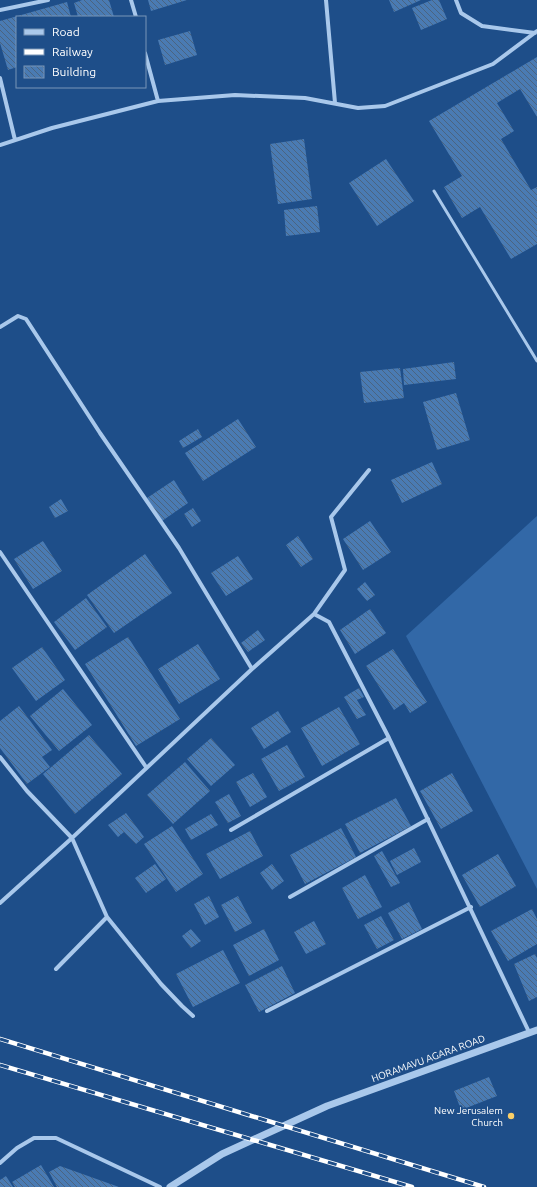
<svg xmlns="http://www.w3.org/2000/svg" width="537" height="1187" font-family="Ubuntu,sans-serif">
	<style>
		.grass { fill: #3268a7 }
		.building { fill: url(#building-back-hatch) }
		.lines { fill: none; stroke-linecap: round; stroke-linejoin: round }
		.service { stroke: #a9c8eb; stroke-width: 3 }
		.minor { stroke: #a9c8eb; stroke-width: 4 }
		.tertiary { stroke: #a9c8eb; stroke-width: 7 }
		.rail-casing { stroke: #fff; stroke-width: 4.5 }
		.rail { stroke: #1e4e89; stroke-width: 3; stroke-dasharray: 9; stroke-linecap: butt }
		.poi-dot { fill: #facf68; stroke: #1e4e89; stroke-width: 1.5 }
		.labels { text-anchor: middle; stroke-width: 3.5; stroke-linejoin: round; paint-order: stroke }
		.street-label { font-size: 10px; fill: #fff; stroke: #1e4e89 }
		.poi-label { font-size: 10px; fill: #fff; stroke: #1e4e89; text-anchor: end }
	</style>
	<defs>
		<pattern id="building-back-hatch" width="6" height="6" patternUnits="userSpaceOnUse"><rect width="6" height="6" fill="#4a7bb3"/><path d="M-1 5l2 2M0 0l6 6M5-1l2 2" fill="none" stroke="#4b6480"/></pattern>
	</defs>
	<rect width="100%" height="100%" fill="#1e4e89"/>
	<path class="grass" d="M 537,516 L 537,889 L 406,636 Z"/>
	<path class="building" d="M 82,0 L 109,0 L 114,17 L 78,17 L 74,3 Z
		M 148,0 L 187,0 L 151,11 Z
		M 389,0 L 421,0 L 394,12 Z
		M 432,0 L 439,0 L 447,19 L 421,30 L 412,8 Z
		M 67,2 L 71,17 L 17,17 L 17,67 L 8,70 L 0,43 L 0,21 Z
		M 190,31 L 197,55 L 165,65 L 158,40 Z
		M 537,57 L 537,117 L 520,89 L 497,103 L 514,131 L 501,139 L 531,190 L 537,187 L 537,244 L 511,259 L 480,207 L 462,218 L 444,187 L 462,176 L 429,121 Z
		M 304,139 L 312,199 L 278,204 L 270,144 Z
		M 386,159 L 414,201 L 377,226 L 349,183 Z
		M 317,206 L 320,232 L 286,236 L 284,210 Z
		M 454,362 L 456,379 L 404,385 L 403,369 Z
		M 400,368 L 404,398 L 364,403 L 360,372 Z
		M 456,393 L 470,440 L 437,450 L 423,402 Z
		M 238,419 L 256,447 L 203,481 L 185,453 Z
		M 198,429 L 202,437 L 183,448 L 179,441 Z
		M 432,462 L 442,484 L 402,503 L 391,480 Z
		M 174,480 L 188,503 L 162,521 L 147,498 Z
		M 61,499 L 68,511 L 55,518 L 49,507 Z
		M 193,508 L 201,521 L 192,527 L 184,514 Z
		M 370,521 L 391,552 L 363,570 L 343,539 Z
		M 298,536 L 313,559 L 301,567 L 286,545 Z
		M 43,541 L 62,571 L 33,589 L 14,559 Z
		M 145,554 L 172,593 L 114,633 L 87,595 Z
		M 238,556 L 253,579 L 226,596 L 211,573 Z
		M 365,582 L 375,595 L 367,601 L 357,589 Z
		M 86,598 L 107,627 L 75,650 L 54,622 Z
		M 370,609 L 386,633 L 355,654 L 340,630 Z
		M 258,630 L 265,640 L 248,652 L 241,643 Z
		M 128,637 L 180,719 L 136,746 L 85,664 Z
		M 198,644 L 220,679 L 179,704 L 158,669 Z
		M 42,647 L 65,680 L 36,701 L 12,668 Z
		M 393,649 L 427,702 L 410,713 L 404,703 L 394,710 L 366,666 Z
		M 359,688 L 364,697 L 357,700 L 366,715 L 357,719 L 344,697 Z
		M 63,689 L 92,725 L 59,751 L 30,716 Z
		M 19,706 L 52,750 L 42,757 L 50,767 L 27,784 L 0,748 L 0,721 Z
		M 339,707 L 360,744 L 322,766 L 301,728 Z
		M 278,711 L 291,732 L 264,749 L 251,728 Z
		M 89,735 L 122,774 L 75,814 L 43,774 Z
		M 211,738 L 235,765 L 211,786 L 187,759 Z
		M 287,745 L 305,777 L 279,791 L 261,759 Z
		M 185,762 L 210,791 L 173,824 L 147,795 Z
		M 253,773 L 267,797 L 250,807 L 236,782 Z
		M 452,773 L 473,811 L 441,829 L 420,791 Z
		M 229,794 L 241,816 L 228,823 L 215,802 Z
		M 396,798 L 411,826 L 360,853 L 345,824 Z
		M 126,813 L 144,837 L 136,844 L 124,832 L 118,837 L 108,825 Z
		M 211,814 L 218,825 L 191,840 L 185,829 Z
		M 172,826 L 203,874 L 176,892 L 144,844 Z
		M 341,828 L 356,857 L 305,884 L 290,855 Z
		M 250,831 L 263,856 L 220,879 L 206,854 Z
		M 414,848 L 421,862 L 397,875 L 390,861 Z
		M 382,851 L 400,883 L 391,887 L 374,856 Z
		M 498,854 L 516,886 L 480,907 L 462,875 Z
		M 155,864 L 166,879 L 146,893 L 135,878 Z
		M 272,864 L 284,881 L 272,890 L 260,873 Z
		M 365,875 L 382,907 L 358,919 L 342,888 Z
		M 209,896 L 219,917 L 205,925 L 194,904 Z
		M 238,896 L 252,923 L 235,932 L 221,905 Z
		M 409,902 L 422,929 L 402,939 L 388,913 Z
		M 532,909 L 537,919 L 537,944 L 508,961 L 491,931 Z
		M 381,916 L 394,940 L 377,949 L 364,925 Z
		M 314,921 L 326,944 L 306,954 L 294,932 Z
		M 191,929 L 201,941 L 191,948 L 182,936 Z
		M 264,929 L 279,960 L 249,976 L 233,945 Z
		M 223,950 L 240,983 L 193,1007 L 176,974 Z
		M 535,954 L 537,958 L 537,997 L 529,1001 L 514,964 Z
		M 282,966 L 295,993 L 259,1012 L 245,985 Z
		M 489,1077 L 497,1096 L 461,1110 L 454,1091 Z
		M 41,1165 L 54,1187 L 15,1187 L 12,1182 Z
		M 60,1166 L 119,1187 L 57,1187 L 49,1172 Z
		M 6,1176 L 13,1187 L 0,1187 L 0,1180 Z"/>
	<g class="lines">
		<path class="service" d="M 434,191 L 537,361"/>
		<path class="minor" d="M 131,0 L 136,17
			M 326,0 L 335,103
			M 456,0 L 461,13 L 482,26 L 535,33
			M 0,10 L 48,0
			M 145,53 L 158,101
			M 0,78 L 15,140
			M 0,145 L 52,128 L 158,101 L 235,95 L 305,98 L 358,108 L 385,106 L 493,64 L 537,31
			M 0,327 L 18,316 L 26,319 L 100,433 L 179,548 L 252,669
			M 0,552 L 146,767
			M 314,614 L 329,622 L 389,738 L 529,1032
			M 0,757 L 27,791 L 72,838 L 107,917 L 161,984 L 182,1006 L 193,1016
			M 231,830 L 389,738
			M 290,897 L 428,819
			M 0,903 L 72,838 L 252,669 L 314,614 L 345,570 L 331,517 L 369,470
			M 56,969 L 107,917
			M 267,1011 L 471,907
			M 0,1163 L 17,1148 L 34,1138 L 56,1138 L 160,1187"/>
		<path class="tertiary" d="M 170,1187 L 222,1154 L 327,1106 L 537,1030"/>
		<defs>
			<path id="rail" d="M 0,1039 L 484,1187
				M 0,1065 L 412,1187"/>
		</defs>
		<use href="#rail" class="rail-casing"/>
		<use href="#rail" class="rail"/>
	</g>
	<circle class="poi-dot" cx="511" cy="1116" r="4"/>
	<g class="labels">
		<g class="street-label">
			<text transform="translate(428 1058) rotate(-20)" y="4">HORAMAVU AGARA ROAD</text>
		</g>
		<g class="poi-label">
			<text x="503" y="1114">New Jerusalem<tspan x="503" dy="12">Church</tspan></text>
		</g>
	</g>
	<rect x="16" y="16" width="130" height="72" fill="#1e4e89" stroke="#7895b8"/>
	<rect x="24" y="29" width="20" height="6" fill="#a9c8eb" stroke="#7895b8"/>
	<text x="52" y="36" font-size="12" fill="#ffffff">Road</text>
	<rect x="24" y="49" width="20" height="6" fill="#ffffff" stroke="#7895b8"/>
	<text x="52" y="56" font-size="12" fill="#ffffff">Railway</text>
	<rect x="24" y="66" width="20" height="12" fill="url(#building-back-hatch)" stroke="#7895b8"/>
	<text x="52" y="76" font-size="12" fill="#ffffff">Building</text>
</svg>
